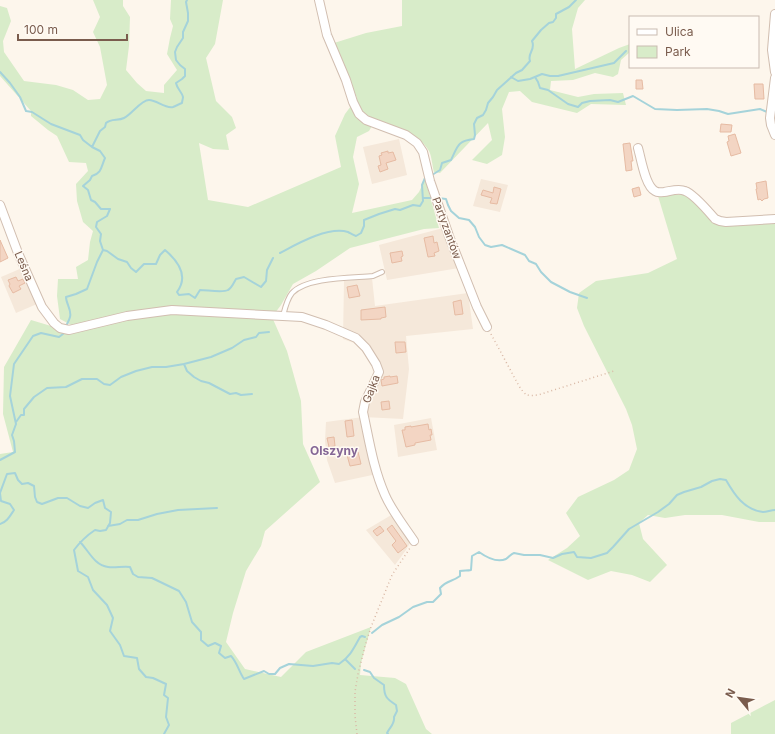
<svg xmlns="http://www.w3.org/2000/svg" width="775" height="734" font-family="Inter,sans-serif">
	<style>
		.residential { fill: #f5e8da }
		.green { fill: #d8ecc9 }
		.lines { fill: none; stroke-linecap: round; stroke-linejoin: round }
		.stream { stroke: #a5d3da; stroke-width: 2 }
		.building { fill: #f3d5c3; stroke: #e6bba3 }
		.lane-casing { stroke: #d1beb0; stroke-width: 6 }
		.street-casing { stroke: #d1beb0; stroke-width: 10 }
		.path { stroke: #d9b8a5; stroke-width: 1.5; stroke-dasharray: 1 3; stroke-linecap: butt }
		.lane { stroke: #fff; stroke-width: 4 }
		.street { stroke: #fff; stroke-width: 8 }
		.labels { text-anchor: middle; stroke-width: 3; stroke-linejoin: round; paint-order: stroke }
		.street-label { font-size: 11px; fill: #7a5c4d; stroke: #fffaf3 }
		.neighbourhood-label { font-size: 12px; font-weight: bold; fill: #846695; stroke: #fffaf3 }
	</style>
	<rect width="100%" height="100%" fill="#fdf6ec"/>
	<path class="residential" d="M 399,139 L 407,175 L 372,184 L 363,147 Z
		M 481,179 L 508,185 L 500,212 L 473,206 Z
		M 443,228 L 459,268 L 387,280 L 379,245 Z
		M 22,268 L 37,304 L 16,313 L 1,277 Z
		M 372,278 L 375,306 L 468,293 L 473,329 L 406,336 L 409,369 L 403,419 L 363,417 L 377,474 L 335,483 L 327,460 L 325,441 L 326,422 L 363,417 L 373,379 L 374,371 L 371,360 L 354,343 L 343,339 L 344,281 Z
		M 431,418 L 437,450 L 398,457 L 394,425 Z
		M 393,514 L 411,541 L 406,550 L 395,565 L 366,530 Z"/>
	<path class="green" d="M 93,0 L 123,0 L 123,6 L 130,17 L 129,46 L 126,70 L 137,83 L 146,91 L 164,93 L 164,85 L 177,70 L 167,54 L 170,38 L 173,26 L 170,19 L 171,0 L 223,0 L 215,44 L 206,58 L 216,101 L 232,117 L 236,128 L 226,135 L 229,150 L 213,149 L 199,143 L 208,200 L 248,207 L 341,167 L 335,136 L 345,114 L 357,98 L 334,43 L 366,33 L 402,26 L 402,0 L 585,0 L 578,8 L 572,29 L 575,69 L 619,48 L 630,44 L 630,52 L 621,60 L 618,74 L 613,77 L 595,73 L 573,80 L 551,81 L 550,90 L 578,97 L 594,94 L 623,93 L 626,105 L 591,104 L 577,113 L 532,102 L 520,91 L 509,92 L 502,109 L 505,137 L 502,155 L 487,164 L 472,160 L 492,140 L 488,123 L 440,173 L 434,172 C 432,165 432,157 429,151 C 419,133 394,126 376,119 L 369,131 L 357,137 L 353,157 L 359,184 L 352,213 L 412,200 L 419,192 L 425,179 L 439,228 L 424,229 L 350,248 L 316,271 L 293,284 L 281,305 L 272,317 L 287,351 L 301,401 L 303,444 L 320,482 L 265,531 L 261,546 L 246,571 L 233,613 L 226,642 L 245,669 L 281,677 L 306,652 L 371,627 L 361,663 L 360,675 L 395,678 L 406,684 L 426,729 L 432,734 L 0,734 L 0,454 L 13,452 L 3,414 L 4,367 L 31,320 L 51,326 L 75,327 L 60,319 L 57,296 L 58,279 L 78,279 L 76,267 L 88,260 L 90,242 L 93,231 L 83,222 L 77,201 L 76,184 L 88,171 L 86,163 L 69,162 L 57,136 L 48,130 L 31,116 L 31,111 L 0,76 L 0,6 L 7,8 L 11,21 L 3,41 L 4,52 L 24,81 L 56,85 L 73,90 L 88,100 L 100,99 L 107,85 L 100,47 L 93,32 L 100,17 Z
		M 689,194 L 713,222 L 775,222 L 775,522 L 759,522 L 722,515 L 685,515 L 665,518 L 648,515 L 639,523 L 643,539 L 667,565 L 650,582 L 632,575 L 611,571 L 588,580 L 548,560 L 567,548 L 580,536 L 566,513 L 578,497 L 614,480 L 629,470 L 637,449 L 632,425 L 626,409 L 584,326 L 577,308 L 579,293 L 596,281 L 648,273 L 677,259 L 658,196 Z
		M 775,700 L 775,734 L 731,734 L 731,723 Z"/>
	<g class="lines">
		<path class="stream" d="M 0,72 L 10,83 L 20,97 L 26,111 L 32,112 L 51,124 L 80,135 L 83,140 L 92,147
			M 511,77 L 518,81 L 530,79 L 542,74 L 550,76 L 558,76 L 614,63 L 626,51
			M 535,77 L 538,82 L 540,88 L 548,90 L 568,104 L 578,107 L 582,103 L 590,101 L 610,100 L 618,102 L 633,96 L 655,109 L 677,110 L 707,109 L 719,111 L 728,114 L 760,109 L 767,112
			M 432,175 L 440,170 L 442,163 L 451,160 C 458,146 457,141 474,139 L 475,135 L 474,124 L 477,118 L 483,115 L 486,110 L 488,103 L 493,97 L 497,90 L 516,73 L 522,70 L 530,61 C 527,53 536,50 532,41 L 541,30 L 549,23 L 553,22 L 556,18 L 556,14 L 569,7 L 576,0
			M 423,198 L 431,198
			M 438,198 L 446,199 L 448,205 L 451,211 L 459,218 L 469,220 L 475,227 L 479,237 L 485,245 L 491,247 L 502,245 L 525,255 L 529,261 L 536,264 L 541,272 L 551,282 L 570,292 L 587,298
			M 103,250 L 100,241 L 101,234 L 96,227 L 97,222 L 107,216 L 110,209 L 101,209 L 95,202 L 91,200 L 88,190 L 83,186 L 90,180 L 92,176 C 102,173 101,167 105,158 L 100,151 L 92,147 L 100,131 L 105,127 L 106,123 C 111,118 118,121 124,118 C 132,114 141,100 149,100 C 157,100 165,109 173,107 C 176,106 179,104 182,103 C 182,101 183,99 183,97 C 182,92 177,89 176,83 L 182,79 L 185,76 L 185,69 L 180,65 L 176,60 L 175,52 L 177,47 L 183,38 L 183,32 L 188,21 L 188,13 L 186,2 L 187,0
			M 280,253 C 297,244 328,226 348,232 C 350,233 353,235 356,236 L 361,233 L 364,226 L 364,220 L 379,214 L 395,209 L 400,210 L 413,205 L 420,206 L 423,201 L 422,185 L 425,178
			M 66,327 C 67,323 69,321 70,317 C 72,310 66,304 66,297 L 76,294 L 87,289 L 97,262 L 103,250 L 107,251 L 118,259 L 127,262 L 131,268 L 136,272 L 144,264 L 156,264 L 160,255 L 165,250 C 178,261 189,276 177,292 L 179,295 L 189,294 L 195,298 L 200,290 C 207,290 223,293 228,290 C 232,288 234,282 236,279 L 244,277 L 261,287 L 266,281 L 267,270 L 273,258
			M 184,364 L 187,371 L 194,377 L 201,381 L 209,383 L 230,394 L 236,393 L 241,395 L 252,394
			M 16,422 L 21,415 L 24,415 L 24,409 L 34,397 L 47,388 L 66,387 L 82,379 L 97,379 L 104,384 L 110,385 L 121,377 L 136,371 L 152,367 L 166,367 L 184,364 L 211,357 L 232,348 L 244,340 L 256,337 L 259,333 L 269,332
			M 0,460 L 15,452 L 14,441 L 12,435 L 16,424 L 10,396 L 14,364 L 33,336 L 41,333 L 59,337 L 63,334 L 64,331
			M 0,524 C 7,522 10,516 14,510 L 10,504 L 1,501 L 0,493 L 7,474 L 15,473 L 18,480 L 22,484 L 28,483 L 34,486 L 35,497 L 37,502 L 42,504 L 58,498 L 67,498 L 80,506 L 88,508 L 95,503 L 103,500 L 105,508 L 111,512 L 110,523 L 106,530 L 100,531 L 95,530 C 86,536 80,542 74,550 L 78,571 L 88,577 L 93,590 L 107,605 L 113,618 L 110,631 L 120,645 L 124,656 L 137,658 L 139,669 L 146,677 L 153,678 L 166,684 L 164,695 L 168,698 L 166,717 L 169,725 L 164,734
			M 108,526 L 120,524 L 127,520 L 138,520 L 157,514 L 178,510 L 217,508
			M 80,542 C 89,551 94,565 108,567 C 115,568 123,566 130,567 L 133,574 L 138,577 L 152,578 L 179,591 L 186,602 L 192,622 L 201,632 L 201,640 L 208,646 L 215,643 L 221,646 L 219,653 L 225,658 L 231,656 C 237,662 239,672 244,679 L 264,671 L 269,674 L 275,674 L 280,668 L 289,664 L 313,666 L 332,663 L 339,664 C 350,657 354,648 360,637 L 362,636 L 365,637
			M 372,633 L 382,625 L 399,617 L 413,607 L 427,602 L 433,602 L 441,594 L 440,588 C 447,580 452,582 460,576 L 460,571 C 464,570 467,571 471,570 L 472,556 L 479,552 C 486,557 497,563 506,559 C 509,557 511,554 514,553 L 524,555 L 540,555 L 553,558 L 562,554 L 574,552 L 577,557 L 591,558 L 607,553 L 613,547 L 629,529 L 658,512 L 669,504 L 677,495 L 684,492 L 701,487 L 712,481 L 720,479 L 726,480 C 734,494 744,510 763,512 C 767,512 771,510 775,510
			M 346,660 L 355,669
			M 364,670 L 370,672 L 374,678 L 384,685 C 384,697 387,699 396,705 L 397,711 L 394,717 C 395,724 390,727 387,733 L 388,734"/>
	</g>
	<path class="building" d="M 636,80 L 642,80 L 643,89 L 636,89 Z
		M 754,84 L 763,84 L 764,99 L 755,99 Z
		M 721,124 L 732,125 L 731,132 L 720,132 Z
		M 735,134 L 741,153 L 731,156 L 727,142 L 729,141 L 728,136 Z
		M 630,143 L 633,161 L 631,161 L 632,170 L 626,171 L 623,144 Z
		M 388,151 L 388,153 L 393,152 L 396,160 L 386,163 L 388,169 L 380,172 L 378,166 L 381,165 L 379,156 L 382,155 L 381,153 Z
		M 766,181 L 768,198 L 764,199 L 762,201 L 760,199 L 758,200 L 756,189 L 757,189 L 756,183 Z
		M 494,187 L 501,189 L 497,204 L 490,203 L 492,198 L 481,195 L 483,190 L 493,193 Z
		M 639,187 L 641,195 L 634,197 L 632,189 Z
		M 433,236 L 434,243 L 437,242 L 439,251 L 434,253 L 435,256 L 428,257 L 424,238 Z
		M 0,240 L 8,258 L 0,262 Z
		M 402,251 L 403,256 L 401,257 L 402,261 L 392,263 L 390,253 Z
		M 16,277 L 18,281 L 23,279 L 25,283 L 19,286 L 21,289 L 13,293 L 9,286 L 10,284 L 8,280 Z
		M 357,285 L 360,296 L 349,298 L 347,287 Z
		M 461,300 L 463,314 L 455,315 L 453,302 Z
		M 385,307 L 386,317 L 381,318 L 381,319 L 361,320 L 361,310 Z
		M 395,342 L 405,342 L 406,352 L 396,353 Z
		M 390,376 L 390,377 L 397,376 L 398,383 L 382,386 L 381,380 L 384,379 L 384,377 Z
		M 389,401 L 390,409 L 382,410 L 381,402 Z
		M 352,420 L 354,436 L 347,437 L 345,421 Z
		M 428,424 L 429,430 L 431,429 L 432,435 L 430,435 L 431,440 L 415,443 L 415,445 L 406,447 L 402,430 L 405,430 L 405,427 L 411,426 L 411,427 Z
		M 334,437 L 335,446 L 329,447 L 327,438 Z
		M 358,452 L 361,464 L 350,466 L 347,455 Z
		M 392,525 L 407,546 L 398,553 L 392,545 L 396,541 L 387,529 Z
		M 380,526 L 384,531 L 377,536 L 373,531 Z"/>
	<g class="lines">
		<defs>
			<path id="lane" d="M 283,316 C 285,308 287,299 292,293 C 307,277 352,278 373,276 L 382,272"/>
			<path id="street" d="M 319,0 L 327,35 L 346,80 L 353,102 L 359,114 L 366,120 L 406,135 L 417,143 L 423,152 L 430,181 L 449,236 L 477,307 L 487,327
				M 775,14 L 772,50 L 775,72
				M 775,78 L 770,118 L 771,125 L 775,135
				M 638,148 C 641,158 645,186 655,191 C 658,193 660,192 664,192 C 671,191 679,188 685,191 C 694,194 708,211 715,219 L 720,221 L 726,222 L 775,219
				M 0,205 L 18,253 L 42,307 L 54,323 L 60,328 L 69,330 L 127,316 L 172,310 L 283,316 L 302,317 L 326,325 L 356,338 L 366,348 L 376,364 L 379,372 L 365,402 L 363,412 C 369,439 373,468 385,495 C 392,511 404,526 414,541"/>
		</defs>
		<use href="#lane" class="lane-casing"/>
		<use href="#street" class="street-casing"/>
		<path class="path" d="M 491,334 L 519,386 C 526,396 526,396 538,395 L 614,371
			M 357,734 L 355,716 L 355,692 L 358,674 L 365,646 L 371,627 L 392,575 L 410,548"/>
		<use href="#lane" class="lane"/>
		<use href="#street" class="street"/>
	</g>
	<g class="labels">
		<g class="street-label">
			<text transform="translate(447 228) rotate(70)" y="4">Partyzantów</text>
			<text transform="translate(24 266) rotate(67)" y="4">Leśna</text>
			<text transform="translate(371 389) rotate(-69)" y="4">Gajka</text>
		</g>
		<g class="neighbourhood-label">
			<text x="334" y="455">Olszyny</text>
		</g>
	</g>
	<rect x="629" y="16" width="130" height="52" fill="#fffaf3" stroke="#cabbb1"/>
	<rect x="637" y="29" width="20" height="6" fill="#ffffff" stroke="#cabbb1"/>
	<text x="665" y="36" font-size="12" fill="#7a5c4d">Ulica</text>
	<rect x="637" y="46" width="20" height="12" fill="#d8ecc9" stroke="#cabbb1"/>
	<text x="665" y="56" font-size="12" fill="#7a5c4d">Park</text>
	<g transform="translate(739 698) rotate(299)" stroke="#fffaf3" stroke-width="3" paint-order="stroke">
	<path d="M0-3L7 15L0 10L-7 15Z" fill="#7a5c4d"/>
	<text y="-6" font-size="11" font-weight="bold" text-anchor="middle" fill="#7a5c4d">N</text>
	</g>
	<path d="M18 34v6h109v-6" fill="none" stroke="#7a5c4d" stroke-width="2"/>
	<text x="24" y="34" font-size="12" fill="#7a5c4d" stroke="#fffaf3" stroke-width="3" paint-order="stroke">100 m</text>
</svg>
